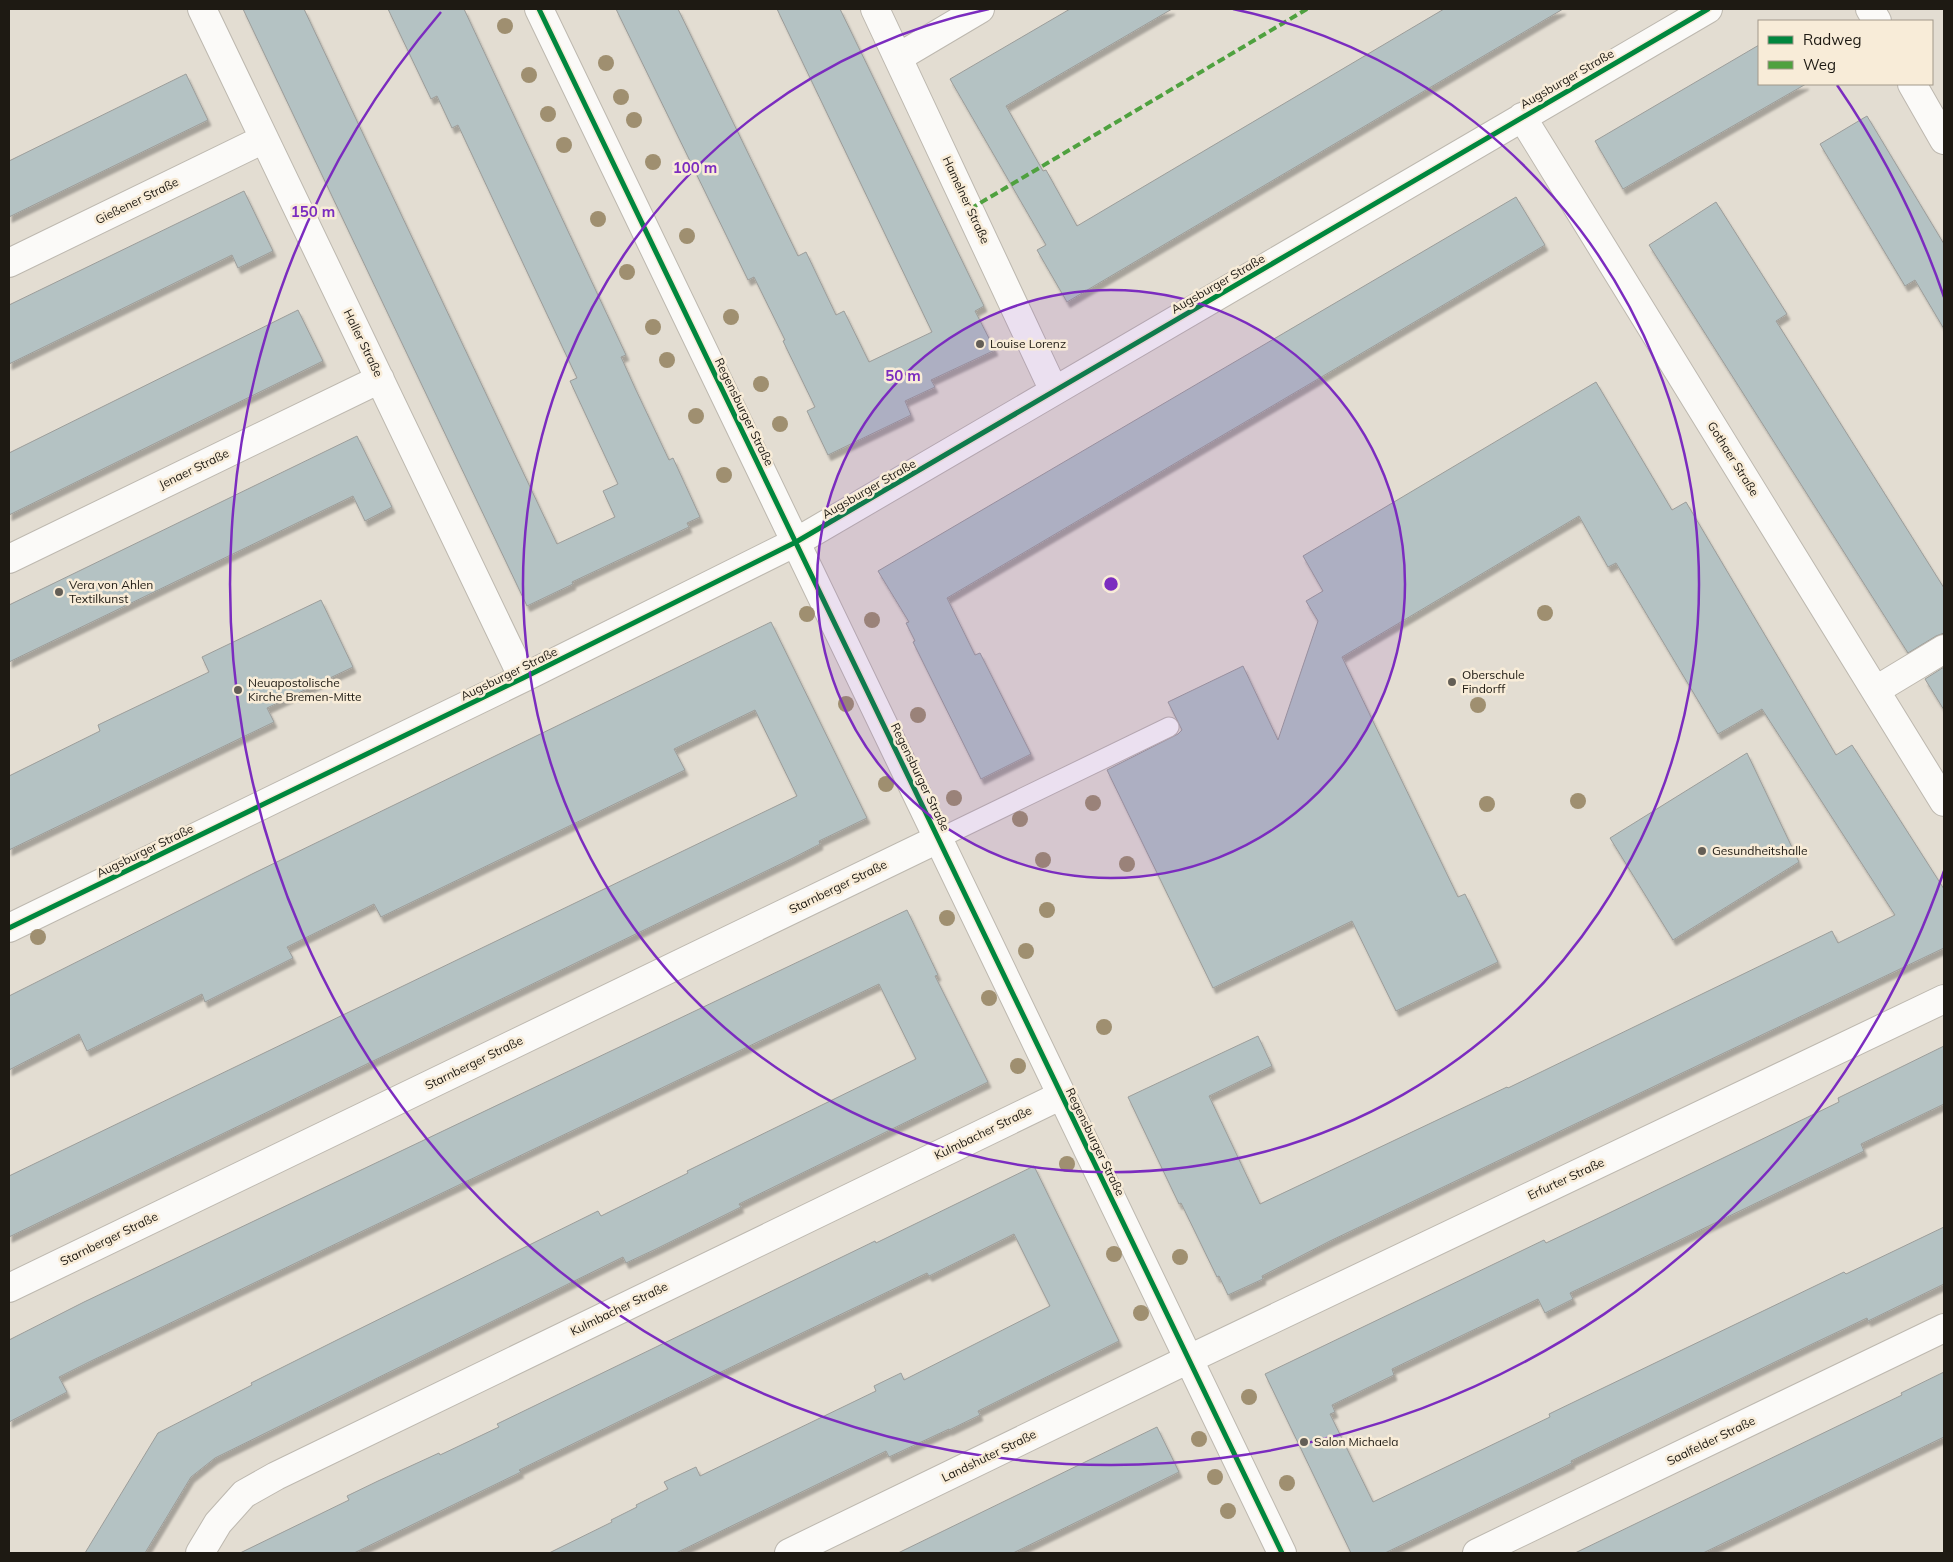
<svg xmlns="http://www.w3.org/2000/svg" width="1953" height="1562" font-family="Mulish,sans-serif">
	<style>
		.building { fill: #b4c2c3; stroke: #9c9d9a; filter: url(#shadow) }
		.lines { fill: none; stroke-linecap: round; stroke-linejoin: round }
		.lane-casing { stroke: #bdb8af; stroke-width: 21 }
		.street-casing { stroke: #bdb8af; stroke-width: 30 }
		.lane { stroke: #fbfaf8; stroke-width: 19 }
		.street { stroke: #fbfaf8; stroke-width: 28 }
		.quiet { stroke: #4fa13f; stroke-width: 4; stroke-dasharray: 8 4; stroke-linecap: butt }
		.cycleway-casing { stroke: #f8ecd8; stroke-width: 8 }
		.cycleway { stroke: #00873e; stroke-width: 5 }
		.tree { fill: #9f8f70 }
		.ring { fill: none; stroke: #7b2cbf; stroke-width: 2.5 }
		.poi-dot { fill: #635e56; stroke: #f8ecd8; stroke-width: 2 }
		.labels { text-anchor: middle; stroke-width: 5; stroke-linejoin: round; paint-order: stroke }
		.street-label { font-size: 12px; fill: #1e1a13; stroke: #f8ecd8 }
		.poi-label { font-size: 12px; fill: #1e1a13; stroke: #f8ecd8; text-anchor: start }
		.centre { fill: #7b2cbf; stroke: #f8ecd8; stroke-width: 2.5 }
		.ring-label { font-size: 15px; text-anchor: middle; font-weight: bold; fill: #7b2cbf; stroke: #f8ecd8; stroke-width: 5; stroke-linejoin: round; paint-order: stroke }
	</style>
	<defs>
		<filter id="shadow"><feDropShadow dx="3" dy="5.5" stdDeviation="1" flood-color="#0004"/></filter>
	</defs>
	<rect width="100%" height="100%" fill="#e3ddd2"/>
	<path class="building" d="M 243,9 L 304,9 L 557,544 L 615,517 L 603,491 L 618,484 L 570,381 L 577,378 L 458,125 L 452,128 L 437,96 L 431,99 L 388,9 L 464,9 L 626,355 L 621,357 L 635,388 L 669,460 L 673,458 L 700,517 L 687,523 L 689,527 L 572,582 L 573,584 L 527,606 Z
		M 616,9 L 678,9 L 798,256 L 806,252 L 836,315 L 844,311 L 869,362 L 932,332 L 777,9 L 840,9 L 984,306 L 975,311 L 995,350 L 931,380 L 935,387 L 905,401 L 911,415 L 828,455 L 807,411 L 815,407 L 783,341 L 785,340 L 754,277 L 748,280 Z
		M 1070,9 L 1172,9 L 1006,106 L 1043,171 L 1046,170 L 1077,226 L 1444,9 L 1563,9 L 1067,302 L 1037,250 L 1046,245 L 950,79 Z
		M 1759,45 L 1759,84 L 1806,84 L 1623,189 L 1595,141 Z
		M 186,74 L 208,120 L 9,217 L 9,161 Z
		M 1867,116 L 1944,244 L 1944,329 L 1915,280 L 1905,286 L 1820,144 Z
		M 244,191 L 273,251 L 238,268 L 232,255 L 9,364 L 9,305 Z
		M 1516,197 L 1545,245 L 947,598 L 975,655 L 980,653 L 1031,754 L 981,779 L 913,642 L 915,641 L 906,623 L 909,622 L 878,571 Z
		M 1716,202 L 1787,314 L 1776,321 L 1944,588 L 1944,633 L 1936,636 L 1908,653 L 1649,245 Z
		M 298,310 L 323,361 L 9,515 L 9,453 Z
		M 1596,382 L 1672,510 L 1686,502 L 1836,755 L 1852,745 L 1944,889 L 1944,948 L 1330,1241 L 1262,1276 L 1263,1279 L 1228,1295 L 1219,1276 L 1217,1277 L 1181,1203 L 1179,1204 L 1128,1097 L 1258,1036 L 1272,1066 L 1209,1096 L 1260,1204 L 1507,1087 L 1508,1088 L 1832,931 L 1838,943 L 1895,915 L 1762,709 L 1718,734 L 1616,563 L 1608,567 L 1579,516 L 1342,657 L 1458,897 L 1465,894 L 1498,962 L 1396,1011 L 1352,921 L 1213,988 L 1107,770 L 1178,734 L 1182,730 L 1168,702 L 1243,666 L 1278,740 L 1318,621 L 1306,601 L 1323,591 L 1303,556 Z
		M 357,436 L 392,507 L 365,521 L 353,496 L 9,662 L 9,605 Z
		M 321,600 L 353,667 L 267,708 L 274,722 L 9,850 L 9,776 L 100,731 L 98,725 L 209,672 L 202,657 Z
		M 771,622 L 867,818 L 819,841 L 820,844 L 791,859 L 9,1237 L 9,1176 L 797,796 L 755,710 L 674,749 L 685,770 L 381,917 L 374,904 L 287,947 L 293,958 L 205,1002 L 202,994 L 87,1051 L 79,1034 L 9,1070 L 9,996 L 252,874 Z
		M 1944,667 L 1944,710 L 1925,679 Z
		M 1747,753 L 1799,862 L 1673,940 L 1610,838 Z
		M 907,910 L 938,975 L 935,976 L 988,1082 L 739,1204 L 741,1207 L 656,1249 L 626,1263 L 623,1257 L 215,1458 L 191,1477 L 145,1553 L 85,1553 L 158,1433 L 252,1385 L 251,1383 L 337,1340 L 598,1211 L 601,1216 L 688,1173 L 687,1171 L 916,1059 L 879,984 L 91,1361 L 59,1377 L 67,1392 L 9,1422 L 9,1340 L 84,1302 Z
		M 1944,1046 L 1944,1104 L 1861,1144 L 1864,1151 L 1570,1293 L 1573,1299 L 1545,1313 L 1538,1299 L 1392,1369 L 1394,1375 L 1332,1405 L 1335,1412 L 1330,1414 L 1373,1502 L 1550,1417 L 1549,1414 L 1815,1286 L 1844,1272 L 1846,1274 L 1944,1227 L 1944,1284 L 1868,1321 L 1867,1318 L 1808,1346 L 1571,1461 L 1572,1463 L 1385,1553 L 1351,1553 L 1265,1374 L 1544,1240 L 1546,1243 L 1605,1215 L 1839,1102 L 1838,1098 Z
		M 1034,1166 L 1119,1341 L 978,1411 L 980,1415 L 949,1430 L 949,1429 L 889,1457 L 886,1451 L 676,1553 L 549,1553 L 612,1522 L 611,1520 L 637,1507 L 636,1505 L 668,1489 L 664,1482 L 696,1467 L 700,1476 L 876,1391 L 874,1386 L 901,1373 L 904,1380 L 1050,1306 L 1014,1234 L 929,1276 L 927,1273 L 752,1357 L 519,1470 L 521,1472 L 354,1553 L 240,1553 L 349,1500 L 347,1496 L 378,1481 L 439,1453 L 440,1455 L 499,1427 L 497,1424 L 875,1241 L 876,1243 Z
		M 1944,1372 L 1944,1437 L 1703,1553 L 1575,1553 L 1902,1395 L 1901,1393 Z
		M 1157,1427 L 1179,1472 L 1120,1501 L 1013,1553 L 898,1553 Z"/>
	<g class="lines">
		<defs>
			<path id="lane" d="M 938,839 L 1169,727"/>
			<path id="street" d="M 202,9 L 523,678
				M 539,9 L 1282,1553
				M 875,9 L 1054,391
				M 1870,9 L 1877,21
				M 899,57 L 980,9
				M 1912,84 L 1944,140
				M 1522,117 L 1944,802
				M 9,263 L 264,139
				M 9,559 L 380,379
				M 1876,690 L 1944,649
				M 9,928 L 523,678 L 796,542 L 1708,9
				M 9,1288 L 938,839
				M 200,1553 L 218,1523 L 244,1494 L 276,1476 L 1062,1095
				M 789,1553 L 1189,1359 L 1944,999
				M 1477,1553 L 1944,1328"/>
		</defs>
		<use href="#lane" class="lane-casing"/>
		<use href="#street" class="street-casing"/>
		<use href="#lane" class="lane"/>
		<use href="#street" class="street"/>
		<path class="quiet" d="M 970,209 L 1307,9"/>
		<defs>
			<path id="cycleway" d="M 539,9 L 1282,1553
				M 9,928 L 523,678 L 796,542 L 1708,9"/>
		</defs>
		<use href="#cycleway" class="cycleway-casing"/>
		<use href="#cycleway" class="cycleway"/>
	</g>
	<g class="tree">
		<circle cx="505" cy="26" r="8"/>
		<circle cx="606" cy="63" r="8"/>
		<circle cx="529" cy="75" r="8"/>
		<circle cx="621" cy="97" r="8"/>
		<circle cx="548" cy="114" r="8"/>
		<circle cx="634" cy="120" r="8"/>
		<circle cx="564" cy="145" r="8"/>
		<circle cx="653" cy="162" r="8"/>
		<circle cx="598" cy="219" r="8"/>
		<circle cx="687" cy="236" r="8"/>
		<circle cx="627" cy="272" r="8"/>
		<circle cx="731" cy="317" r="8"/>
		<circle cx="653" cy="327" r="8"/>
		<circle cx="667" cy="360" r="8"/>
		<circle cx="761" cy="384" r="8"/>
		<circle cx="696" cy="416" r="8"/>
		<circle cx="780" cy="424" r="8"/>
		<circle cx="724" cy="475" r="8"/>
		<circle cx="1545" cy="613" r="8"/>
		<circle cx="807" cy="614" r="8"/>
		<circle cx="872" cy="620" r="8"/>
		<circle cx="846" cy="704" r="8"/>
		<circle cx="1478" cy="705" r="8"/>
		<circle cx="918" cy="715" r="8"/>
		<circle cx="886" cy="784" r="8"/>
		<circle cx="954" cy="798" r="8"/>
		<circle cx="1578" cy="801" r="8"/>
		<circle cx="1093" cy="803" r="8"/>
		<circle cx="1487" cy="804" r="8"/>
		<circle cx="1020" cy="819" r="8"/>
		<circle cx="1043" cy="860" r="8"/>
		<circle cx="1127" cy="864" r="8"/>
		<circle cx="1047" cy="910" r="8"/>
		<circle cx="947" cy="918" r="8"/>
		<circle cx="38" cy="937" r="8"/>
		<circle cx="1026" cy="951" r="8"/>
		<circle cx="989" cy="998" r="8"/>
		<circle cx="1104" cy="1027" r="8"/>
		<circle cx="1018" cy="1066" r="8"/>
		<circle cx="1067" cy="1164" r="8"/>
		<circle cx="1114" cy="1254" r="8"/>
		<circle cx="1180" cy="1257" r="8"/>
		<circle cx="1141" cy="1313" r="8"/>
		<circle cx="1249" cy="1397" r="8"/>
		<circle cx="1199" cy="1439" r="8"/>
		<circle cx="1215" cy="1477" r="8"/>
		<circle cx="1287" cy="1483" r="8"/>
		<circle cx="1228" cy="1511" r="8"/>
	</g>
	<circle cx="1111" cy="584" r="294" fill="#7b2cbf" fill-opacity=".12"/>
	<g class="ring">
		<circle cx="1111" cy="584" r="294"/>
		<path d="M1233 9A588 588 0 1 1 989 9"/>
		<path d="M1944 871A881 881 0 1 1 441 12M1837 85A881 881 0 0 1 1944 297"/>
	</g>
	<g class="poi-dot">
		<circle cx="980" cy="344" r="5"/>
		<circle cx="59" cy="592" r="5"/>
		<circle cx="1452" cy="682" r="5"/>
		<circle cx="238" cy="690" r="5"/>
		<circle cx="1702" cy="851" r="5"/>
		<circle cx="1304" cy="1442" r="5"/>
	</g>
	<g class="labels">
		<g class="street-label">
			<text transform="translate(1567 79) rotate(-30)" y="4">Augsburger Straße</text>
			<text transform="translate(966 200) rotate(65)" y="4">Hamelner Straße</text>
			<text transform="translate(137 201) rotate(-26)" y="4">Gießener Straße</text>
			<text transform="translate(1218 284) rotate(-30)" y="4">Augsburger Straße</text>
			<text transform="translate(363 343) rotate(64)" y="4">Haller Straße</text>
			<text transform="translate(744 412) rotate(64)" y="4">Regensburger Straße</text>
			<text transform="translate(1733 459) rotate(58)" y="4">Gothaer Straße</text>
			<text transform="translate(194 469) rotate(-26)" y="4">Jenaer Straße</text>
			<text transform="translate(869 489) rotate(-30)" y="4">Augsburger Straße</text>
			<text transform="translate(509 674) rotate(-26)" y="4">Augsburger Straße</text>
			<text transform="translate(920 777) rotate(64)" y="4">Regensburger Straße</text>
			<text transform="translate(145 851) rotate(-26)" y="4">Augsburger Straße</text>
			<text transform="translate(838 887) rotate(-26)" y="4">Starnberger Straße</text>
			<text transform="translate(474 1063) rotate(-26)" y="4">Starnberger Straße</text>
			<text transform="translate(983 1133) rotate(-26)" y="4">Kulmbacher Straße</text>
			<text transform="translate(1095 1142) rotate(64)" y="4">Regensburger Straße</text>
			<text transform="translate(1566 1179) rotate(-25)" y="4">Erfurter Straße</text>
			<text transform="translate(109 1239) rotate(-26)" y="4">Starnberger Straße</text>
			<text transform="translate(619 1309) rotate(-26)" y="4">Kulmbacher Straße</text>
			<text transform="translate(1711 1441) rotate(-26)" y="4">Saalfelder Straße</text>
			<text transform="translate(989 1456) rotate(-26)" y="4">Landshuter Straße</text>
		</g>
		<g class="poi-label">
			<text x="990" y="348">Louise Lorenz</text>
			<text x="69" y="589">Vera von Ahlen<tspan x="69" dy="14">Textilkunst</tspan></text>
			<text x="1462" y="679">Oberschule<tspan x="1462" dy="14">Findorff</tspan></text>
			<text x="248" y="687">Neuapostolische<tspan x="248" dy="14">Kirche Bremen-Mitte</tspan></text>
			<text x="1712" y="855">Gesundheitshalle</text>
			<text x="1314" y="1446">Salon Michaela</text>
		</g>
	</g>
	<circle cx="1111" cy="584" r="8" class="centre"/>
	<g class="ring-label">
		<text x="695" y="173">100 m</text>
		<text x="313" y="217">150 m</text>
		<text x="903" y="381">50 m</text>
	</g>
	<rect width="1953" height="1562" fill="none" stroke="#1e1a13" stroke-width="20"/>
	<rect x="1758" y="20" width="175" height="65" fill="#f8ecd8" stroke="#a19889"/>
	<rect x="1768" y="36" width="25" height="8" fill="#00873e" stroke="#a19889"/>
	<text x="1803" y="45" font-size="15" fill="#1e1a13">Radweg</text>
	<rect x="1768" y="61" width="25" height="8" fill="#4fa13f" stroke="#a19889"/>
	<text x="1803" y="70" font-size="15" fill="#1e1a13">Weg</text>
</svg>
